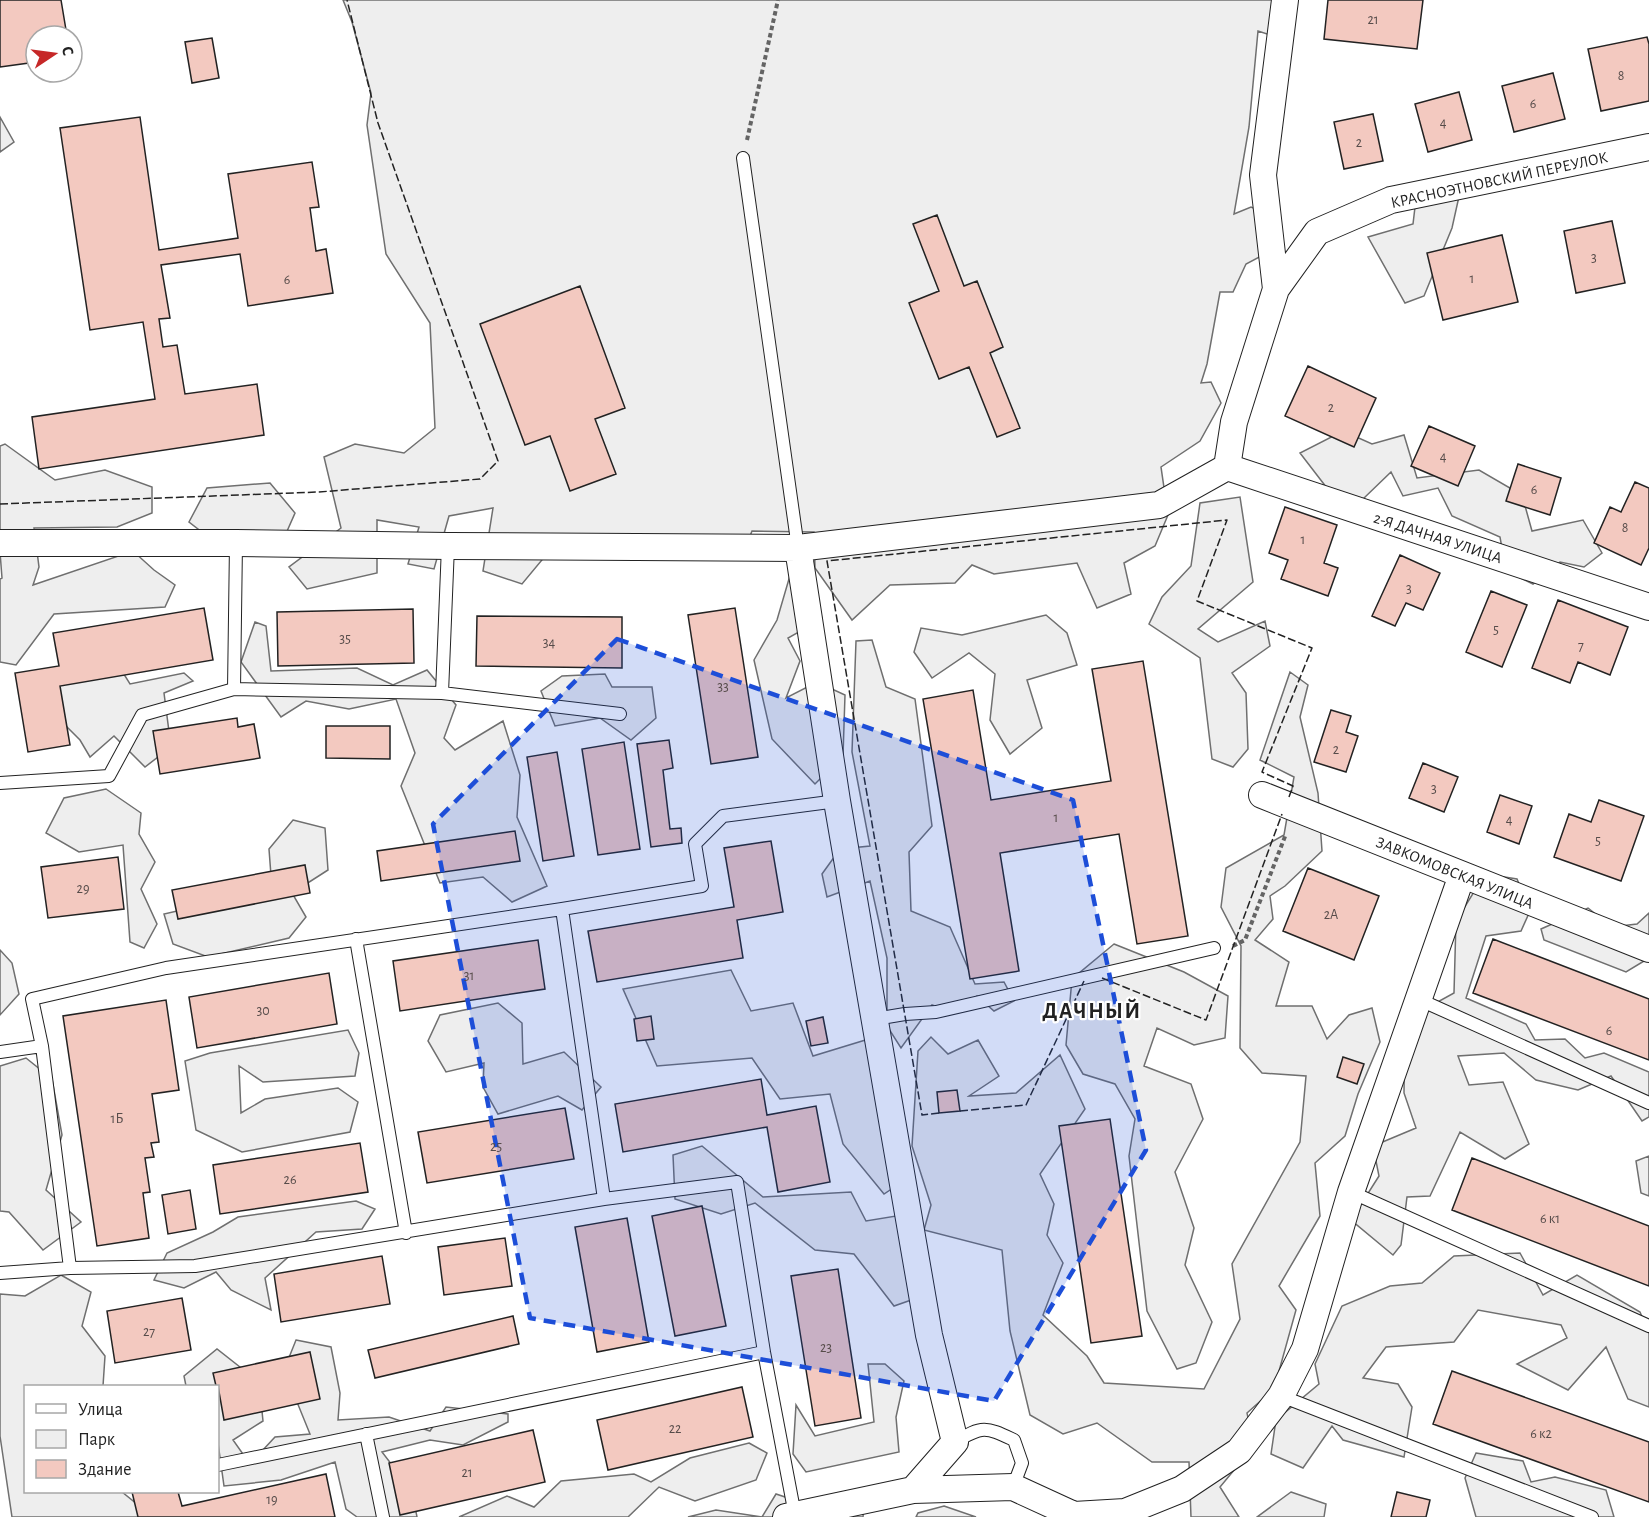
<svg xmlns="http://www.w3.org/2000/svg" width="1649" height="1517" font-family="'Alegreya Sans',sans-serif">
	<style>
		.green { fill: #eee; stroke: #6f6f6f; stroke-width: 1.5 }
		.building { fill: #f3c9c0; stroke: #222; stroke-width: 1.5 }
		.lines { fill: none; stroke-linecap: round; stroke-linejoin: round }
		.service-casing { stroke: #222; stroke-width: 14 }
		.minor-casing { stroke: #222; stroke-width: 28 }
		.path { stroke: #646464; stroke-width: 4; stroke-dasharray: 4.5 3; stroke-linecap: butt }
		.service { stroke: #fff; stroke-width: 12 }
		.minor { stroke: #fff; stroke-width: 26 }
		.fence { stroke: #222; stroke-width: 1.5; stroke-dasharray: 8 3; stroke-linecap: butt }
		.marked { fill: #1d4ed8; fill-opacity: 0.2; stroke: #1d4ed8; stroke-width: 4.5; stroke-dasharray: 12 8; stroke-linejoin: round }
		.labels { text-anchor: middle; stroke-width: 4.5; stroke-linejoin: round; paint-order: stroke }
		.number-label { font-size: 14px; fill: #564c4a }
		.street-label { font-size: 16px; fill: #222; stroke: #fff }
		.district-label { font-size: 22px; font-weight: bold; letter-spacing: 1.5px; fill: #222; stroke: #fff }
	</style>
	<rect width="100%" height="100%" fill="#fff"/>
	<path class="green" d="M 343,0 L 1288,0 L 1291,16 L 1267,34 L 1258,31 L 1249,127 L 1234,214 L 1251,207 L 1277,218 L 1282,245 L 1246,264 L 1233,292 L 1220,292 L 1207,364 L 1201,383 L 1211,382 L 1221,403 L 1200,441 L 1161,467 L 1168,515 L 1155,546 L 1124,563 L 1131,594 L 1097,608 L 1077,563 L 994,574 L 972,565 L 955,583 L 890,585 L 852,620 L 815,568 L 814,532 L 752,531 L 741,559 L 556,543 L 522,584 L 483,571 L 493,508 L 449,516 L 434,569 L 408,564 L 419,527 L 377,520 L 377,573 L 307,589 L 289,567 L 341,528 L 324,457 L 355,444 L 404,453 L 435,428 L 430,323 L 386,254 L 367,125 L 371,93 L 352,22 Z
		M 0,117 L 14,142 L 0,152 Z
		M 1418,182 L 1460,192 L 1452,228 L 1424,296 L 1405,303 L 1368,237 L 1413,224 Z
		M 1343,431 L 1372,444 L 1404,435 L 1417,478 L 1479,470 L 1522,495 L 1532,531 L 1583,520 L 1602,553 L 1584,567 L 1560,562 L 1533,584 L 1506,571 L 1500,537 L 1452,516 L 1438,488 L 1403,496 L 1391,472 L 1363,499 L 1330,492 L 1300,453 Z
		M 5,444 L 55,480 L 105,470 L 152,487 L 152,513 L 117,527 L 34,528 L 39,567 L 33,585 L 133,551 L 154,570 L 175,585 L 165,607 L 54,614 L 16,665 L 0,662 L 0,579 L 2,578 L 0,552 L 0,446 Z
		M 270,483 L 295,513 L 284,538 L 211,539 L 189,522 L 207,488 Z
		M 1240,497 L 1253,582 L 1198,629 L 1218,642 L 1265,621 L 1270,646 L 1232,673 L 1246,693 L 1248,749 L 1233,767 L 1212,759 L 1200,658 L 1149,624 L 1162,597 L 1191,566 L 1200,503 Z
		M 791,572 L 810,574 L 822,619 L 788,638 L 800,661 L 786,698 L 817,682 L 845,695 L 843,756 L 815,784 L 772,739 L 754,660 L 777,620 Z
		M 1046,615 L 1067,633 L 1077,665 L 1027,680 L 1042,728 L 1010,754 L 990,720 L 995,674 L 969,653 L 932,678 L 914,652 L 921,628 L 962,635 Z
		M 255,622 L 266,626 L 271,671 L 357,668 L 393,685 L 427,670 L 456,705 L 444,738 L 455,750 L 503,721 L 520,775 L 517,817 L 547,886 L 512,902 L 483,877 L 440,883 L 401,786 L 415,753 L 396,699 L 349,709 L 306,701 L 281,717 L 241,662 Z
		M 872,640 L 886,687 L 915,699 L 932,826 L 909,852 L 911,911 L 950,927 L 975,984 L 1004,982 L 1014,1001 L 994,1011 L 977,996 L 955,1013 L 932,1005 L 901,1048 L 887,1026 L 887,958 L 870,881 L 827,897 L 822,874 L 840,849 L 870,846 L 852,752 L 856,641 Z
		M 112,655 L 130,684 L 184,673 L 193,681 L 164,693 L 171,747 L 145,767 L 114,736 L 90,757 L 80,740 L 58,718 L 53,682 Z
		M 1290,672 L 1308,685 L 1300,717 L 1318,793 L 1322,851 L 1285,886 L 1270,896 L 1273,919 L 1255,940 L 1289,962 L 1276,1006 L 1312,1006 L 1327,1039 L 1349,1015 L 1372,1008 L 1380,1042 L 1358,1094 L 1345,1136 L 1315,1163 L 1320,1216 L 1279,1286 L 1296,1310 L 1274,1389 L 1247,1413 L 1254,1446 L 1220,1487 L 1239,1517 L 1191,1517 L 1189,1462 L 1152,1462 L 1097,1423 L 1063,1434 L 1030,1415 L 1010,1331 L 1002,1250 L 924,1230 L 931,1205 L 912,1146 L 918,1051 L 931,1037 L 948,1054 L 978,1040 L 999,1076 L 969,1096 L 1016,1093 L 1060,1055 L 1085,1109 L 1040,1174 L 1054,1204 L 1047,1235 L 1063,1263 L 1043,1315 L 1087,1356 L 1104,1383 L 1204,1389 L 1240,1319 L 1232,1264 L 1300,1142 L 1306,1076 L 1262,1073 L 1240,1048 L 1241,946 L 1221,907 L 1226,868 L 1284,835 L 1294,777 L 1260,760 Z
		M 605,674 L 612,687 L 652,687 L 656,718 L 631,740 L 600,718 L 555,726 L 541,691 L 562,676 Z
		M 106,789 L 141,813 L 139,834 L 155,862 L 141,889 L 157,924 L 144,948 L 130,942 L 123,845 L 79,852 L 46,833 L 64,798 Z
		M 293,820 L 325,828 L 328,870 L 292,893 L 306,917 L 289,938 L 208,957 L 173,944 L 164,914 L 272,889 L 269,849 Z
		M 1485,874 L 1517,879 L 1530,911 L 1521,931 L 1486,936 L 1466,998 L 1526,1024 L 1535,1040 L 1565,1039 L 1585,1058 L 1604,1053 L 1649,1072 L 1649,1117 L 1642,1121 L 1611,1076 L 1578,1090 L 1536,1080 L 1504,1053 L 1458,1056 L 1469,1085 L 1503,1082 L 1529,1144 L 1505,1159 L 1460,1132 L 1430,1196 L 1407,1197 L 1401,1245 L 1393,1255 L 1351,1220 L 1379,1176 L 1373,1146 L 1416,1128 L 1404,1093 L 1405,1020 L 1454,993 L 1456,921 Z
		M 1588,908 L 1612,927 L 1637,924 L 1649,913 L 1649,958 L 1626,972 L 1544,940 L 1541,929 Z
		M 1114,944 L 1184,972 L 1228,996 L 1225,1038 L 1194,1045 L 1157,1028 L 1144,1066 L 1191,1084 L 1203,1119 L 1175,1172 L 1194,1228 L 1185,1265 L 1212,1322 L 1196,1363 L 1177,1369 L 1147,1311 L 1129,1156 L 1135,1119 L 1115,1084 L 1083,1074 L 1066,1045 L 1072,979 Z
		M 0,950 L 12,963 L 19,994 L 0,1015 Z
		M 731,970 L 751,1011 L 793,1003 L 813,1056 L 872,1038 L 899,1184 L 884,1194 L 843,1144 L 830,1094 L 780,1099 L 752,1058 L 657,1066 L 623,989 Z
		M 498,1003 L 522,1023 L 523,1064 L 564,1052 L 601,1087 L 582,1110 L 558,1096 L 498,1114 L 483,1087 L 484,1063 L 446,1072 L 428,1041 L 440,1015 Z
		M 348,1030 L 359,1053 L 355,1076 L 263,1082 L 239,1066 L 241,1113 L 265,1099 L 338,1088 L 358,1102 L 350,1132 L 242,1152 L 196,1130 L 185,1061 L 210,1053 Z
		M 26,1058 L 52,1079 L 62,1135 L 46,1190 L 81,1222 L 43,1250 L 9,1212 L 0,1211 L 0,1066 Z
		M 702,1146 L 763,1197 L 851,1192 L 866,1221 L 902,1215 L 917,1298 L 894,1306 L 854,1254 L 815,1250 L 755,1203 L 721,1214 L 675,1199 L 673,1155 Z
		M 1649,1156 L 1649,1196 L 1641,1193 L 1636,1161 Z
		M 356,1201 L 375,1209 L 362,1229 L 316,1232 L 265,1278 L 271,1310 L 231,1290 L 216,1272 L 184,1288 L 154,1280 L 167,1253 L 213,1232 L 238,1217 Z
		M 1520,1253 L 1543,1295 L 1577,1275 L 1640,1312 L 1649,1334 L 1649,1407 L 1628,1399 L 1606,1347 L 1568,1390 L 1517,1364 L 1567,1338 L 1561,1325 L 1478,1310 L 1454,1342 L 1386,1347 L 1363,1378 L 1398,1384 L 1412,1407 L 1404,1457 L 1343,1440 L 1332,1426 L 1303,1468 L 1271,1454 L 1276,1420 L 1319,1384 L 1315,1364 L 1342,1306 L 1390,1286 L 1422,1283 L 1454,1256 Z
		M 61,1275 L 91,1292 L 82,1326 L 105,1356 L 103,1386 L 26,1386 L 26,1492 L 122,1492 L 153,1517 L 12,1517 L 0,1436 L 0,1294 L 25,1296 Z
		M 296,1340 L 331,1347 L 340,1393 L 338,1420 L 389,1417 L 430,1431 L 446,1407 L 508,1414 L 508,1422 L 463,1445 L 430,1440 L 382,1452 L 412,1491 L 417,1517 L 357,1517 L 346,1509 L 335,1462 L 281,1480 L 224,1486 L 218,1443 L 218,1386 L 186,1386 L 184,1376 L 217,1349 L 259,1382 L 263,1421 L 233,1440 L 250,1464 L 275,1437 L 310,1434 L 284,1370 Z
		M 868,1364 L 885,1364 L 904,1381 L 896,1417 L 899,1452 L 806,1472 L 793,1454 L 796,1405 L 815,1436 L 874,1422 Z
		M 749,1443 L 767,1453 L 756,1480 L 695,1501 L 659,1487 L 628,1517 L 459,1517 L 507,1496 L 534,1507 L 561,1481 L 634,1474 L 651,1482 L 690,1458 Z
		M 1476,1453 L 1523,1461 L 1531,1482 L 1555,1477 L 1606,1490 L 1614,1517 L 1476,1517 L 1465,1478 Z
		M 865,1492 L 863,1517 L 688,1517 L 716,1510 L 762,1517 L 776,1494 L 809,1505 Z
		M 1291,1492 L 1326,1504 L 1324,1517 L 1257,1517 Z
		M 944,1506 L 976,1517 L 916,1517 L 918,1513 Z"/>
	<path class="building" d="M 0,0 L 61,0 L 67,36 L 36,36 L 36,62 L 0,67 Z
		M 1328,0 L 1423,0 L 1417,49 L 1324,39 Z
		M 1647,37 L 1649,44 L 1649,101 L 1601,111 L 1588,49 Z
		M 212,38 L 219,78 L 192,83 L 185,42 Z
		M 1553,73 L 1565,119 L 1514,132 L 1502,86 Z
		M 1459,92 L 1472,140 L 1428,152 L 1415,104 Z
		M 1373,114 L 1383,161 L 1344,169 L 1334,122 Z
		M 140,117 L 159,250 L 238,238 L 228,174 L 312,162 L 319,207 L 310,208 L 316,251 L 326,249 L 333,293 L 248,306 L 240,254 L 161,265 L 170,318 L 159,319 L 163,347 L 177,345 L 185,394 L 257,384 L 264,435 L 39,469 L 32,417 L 155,399 L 143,322 L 90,330 L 60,128 Z
		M 937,215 L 964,286 L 977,281 L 1003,347 L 990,353 L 1020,428 L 997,437 L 969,367 L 939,379 L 909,303 L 939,291 L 913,224 Z
		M 1612,221 L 1625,283 L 1576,293 L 1564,231 Z
		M 1502,235 L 1518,302 L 1443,320 L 1427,253 Z
		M 580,286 L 625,408 L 595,419 L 616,474 L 570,491 L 550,436 L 525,445 L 480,324 Z
		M 1308,366 L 1376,398 L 1354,447 L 1285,416 Z
		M 1429,426 L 1475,446 L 1458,486 L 1411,466 Z
		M 1518,464 L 1561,478 L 1550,515 L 1506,501 Z
		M 1635,482 L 1649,488 L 1649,548 L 1641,565 L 1594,543 L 1610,507 L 1621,512 Z
		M 1285,507 L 1337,525 L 1324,563 L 1338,568 L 1328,596 L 1281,579 L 1288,560 L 1269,553 Z
		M 1400,555 L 1440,573 L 1423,610 L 1406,603 L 1395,626 L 1372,616 Z
		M 1491,591 L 1527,605 L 1502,667 L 1466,652 Z
		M 1558,600 L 1628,627 L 1610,675 L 1578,662 L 1570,683 L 1532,668 Z
		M 204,608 L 213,660 L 60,686 L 70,745 L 28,752 L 15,673 L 59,666 L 53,633 Z
		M 735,608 L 758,757 L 711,764 L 688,615 Z
		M 413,609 L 414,663 L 278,666 L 277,612 Z
		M 477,616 L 622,617 L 622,668 L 476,666 Z
		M 1143,661 L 1188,936 L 1137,944 L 1119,834 L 1000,853 L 1019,971 L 970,979 L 923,699 L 973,690 L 991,800 L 1111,781 L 1092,669 Z
		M 1331,710 L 1351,716 L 1346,732 L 1358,736 L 1346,772 L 1314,762 Z
		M 237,718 L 238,727 L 254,724 L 260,758 L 160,774 L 153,731 Z
		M 326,726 L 390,726 L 390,759 L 326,758 Z
		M 669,740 L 673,768 L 663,770 L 670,829 L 681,828 L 682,843 L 651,847 L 637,744 Z
		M 624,742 L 640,849 L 598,855 L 582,749 Z
		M 557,752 L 574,856 L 543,861 L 527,757 Z
		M 1423,763 L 1458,777 L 1444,812 L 1409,798 Z
		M 1500,795 L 1532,806 L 1519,844 L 1487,832 Z
		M 1599,800 L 1644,816 L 1621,881 L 1554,857 L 1569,814 L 1591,822 Z
		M 515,831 L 520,861 L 381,881 L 377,851 Z
		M 771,841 L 783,912 L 737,920 L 743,958 L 597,982 L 588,931 L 734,907 L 724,848 Z
		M 118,857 L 124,909 L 48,918 L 41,867 Z
		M 305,865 L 310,893 L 178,919 L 172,890 Z
		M 1308,868 L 1379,896 L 1354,960 L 1283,931 Z
		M 1493,939 L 1649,999 L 1649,1060 L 1473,993 Z
		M 538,940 L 545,989 L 400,1011 L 393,961 Z
		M 329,973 L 337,1024 L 197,1048 L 189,997 Z
		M 166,1000 L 179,1090 L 152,1094 L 159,1142 L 151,1143 L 154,1157 L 145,1158 L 150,1192 L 143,1193 L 149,1238 L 97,1246 L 63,1016 Z
		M 651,1016 L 654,1039 L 637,1041 L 634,1019 Z
		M 823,1017 L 828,1043 L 811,1046 L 806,1021 Z
		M 1343,1057 L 1364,1064 L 1357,1084 L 1337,1077 Z
		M 761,1079 L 767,1115 L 816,1106 L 830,1182 L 778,1192 L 767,1127 L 623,1152 L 615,1104 Z
		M 957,1090 L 960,1111 L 939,1113 L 937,1092 Z
		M 565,1108 L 574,1159 L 427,1183 L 418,1132 Z
		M 1110,1119 L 1142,1336 L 1091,1343 L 1059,1126 Z
		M 360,1143 L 368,1192 L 220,1214 L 213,1165 Z
		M 1472,1158 L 1649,1226 L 1649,1286 L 1452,1210 Z
		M 190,1190 L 196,1229 L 168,1234 L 162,1195 Z
		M 702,1206 L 726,1326 L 675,1336 L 652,1216 Z
		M 627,1218 L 649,1342 L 597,1352 L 575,1227 Z
		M 505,1238 L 512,1286 L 444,1295 L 438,1247 Z
		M 382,1256 L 390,1304 L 281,1322 L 274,1274 Z
		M 838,1269 L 861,1418 L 815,1426 L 791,1276 Z
		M 182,1298 L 191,1350 L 115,1363 L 107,1311 Z
		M 513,1316 L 519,1344 L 375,1378 L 368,1350 Z
		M 310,1352 L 320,1399 L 224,1420 L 218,1386 L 216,1386 L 213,1373 Z
		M 1452,1371 L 1649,1442 L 1649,1502 L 1433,1424 Z
		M 742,1387 L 753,1437 L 608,1470 L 597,1420 Z
		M 533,1430 L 545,1482 L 400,1515 L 389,1463 Z
		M 326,1474 L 335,1517 L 138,1517 L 132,1492 L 178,1492 L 182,1506 Z
		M 1397,1492 L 1430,1500 L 1426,1517 L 1391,1517 Z"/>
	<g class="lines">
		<defs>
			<path id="service" d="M 743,158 L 798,548
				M 234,689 L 236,543
				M 442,693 L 448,546
				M 0,783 L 109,776 L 142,715 L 234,689 L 442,693 L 620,714
				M 562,909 L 604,1199
				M 356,939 L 406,1233
				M 1418,999 L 1649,1103
				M 875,1019 L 905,1014 L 936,1012 L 1214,948
				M 0,1052 L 42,1046
				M 1351,1192 L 1649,1326
				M 70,1268 L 42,1046 L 32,999 L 166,968 L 562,909 L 702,886 L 695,844 L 723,816 L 837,801
				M 0,1273 L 70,1268 L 195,1266 L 604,1199 L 737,1182 L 764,1352 L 795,1515
				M 1281,1396 L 1592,1517
				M 366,1434 L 383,1517
				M 955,1442 C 983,1425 986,1427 1014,1440 L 1022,1463 L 1013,1487
				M 218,1465 L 764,1352"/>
			<path id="minor" d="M 1276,289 L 1317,232 L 1391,200 L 1649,147
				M 1227,467 L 1234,422 L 1276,289 L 1263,175 L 1285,0
				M 1227,467 L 1649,607
				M 0,543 L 236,543 L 448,546 L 798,548 L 1159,505 L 1227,467
				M 798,548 L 837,801 L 929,1335 L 955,1442 L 913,1490
				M 1262,795 L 1649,949
				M 786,1517 L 913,1490 L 1013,1487 L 1074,1515 L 1125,1512 L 1182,1489 L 1239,1451 L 1281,1396 L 1305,1349 L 1351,1192 L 1462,875"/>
		</defs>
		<use href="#service" class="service-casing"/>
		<use href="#minor" class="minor-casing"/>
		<path class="path" d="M 747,140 L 778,0
			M 1233,946 L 1245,940 L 1286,834"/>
		<use href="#service" class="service"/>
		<use href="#minor" class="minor"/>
		<path class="fence" d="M 0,504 L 319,492 L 480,479 L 498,461 L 378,123 L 347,0
			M 1102,978 L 1206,1020 L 1282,814
			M 960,1111 L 1026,1105 L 1084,981
			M 939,1113 L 922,1115 L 827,561 L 1227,520 L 1197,601 L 1312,648 L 1262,772 L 1293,786 L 1289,797"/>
	</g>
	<path class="marked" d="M 617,639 L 1073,800 L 1146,1150 L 994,1401 L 530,1318 L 433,824 Z"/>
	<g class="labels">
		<g class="number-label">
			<text x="1373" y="24">21</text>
			<text x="1621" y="80">8</text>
			<text x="1533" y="108">6</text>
			<text x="1443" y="127">4</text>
			<text x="1359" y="147">2</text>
			<text x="1594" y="262">3</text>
			<text x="1472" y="283">1</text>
			<text x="287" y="284">6</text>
			<text x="1331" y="412">2</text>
			<text x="1443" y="461">4</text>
			<text x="1534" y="494">6</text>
			<text x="1625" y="532">8</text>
			<text x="1303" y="544">1</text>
			<text x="1409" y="593">3</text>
			<text x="1496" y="634">5</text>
			<text x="345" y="643">35</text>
			<text x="549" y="647">34</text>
			<text x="1581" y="650">7</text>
			<text x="723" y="691">33</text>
			<text x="1336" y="754">2</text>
			<text x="1434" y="793">3</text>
			<text x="1056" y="822">1</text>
			<text x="1509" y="824">4</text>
			<text x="1598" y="845">5</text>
			<text x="83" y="893">29</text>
			<text x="1331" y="919">2А</text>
			<text x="469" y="980">31</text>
			<text x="263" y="1015">30</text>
			<text x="1609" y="1035">6</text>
			<text x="117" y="1123">1Б</text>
			<text x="496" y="1151">25</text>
			<text x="290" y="1184">26</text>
			<text x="1550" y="1223">6 к1</text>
			<text x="149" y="1336">27</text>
			<text x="826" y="1352">23</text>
			<text x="675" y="1433">22</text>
			<text x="1541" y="1438">6 к2</text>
			<text x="467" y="1477">21</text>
			<text x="272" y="1504">19</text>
		</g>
		<g class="street-label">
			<text transform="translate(1499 179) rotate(-12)" y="6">КРАСНОЭТНОВСКИЙ ПЕРЕУЛОК</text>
			<text transform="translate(1438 537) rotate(18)" y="6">2-Я ДАЧНАЯ УЛИЦА</text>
			<text transform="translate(1455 872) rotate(22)" y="6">ЗАВКОМОВСКАЯ УЛИЦА</text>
		</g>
		<g class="district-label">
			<text x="1092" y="1018">ДАЧНЫЙ</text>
		</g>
	</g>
	<rect x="24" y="1385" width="195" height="108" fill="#ffffff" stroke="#a7a7a7" stroke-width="1.5"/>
	<rect x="36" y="1404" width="30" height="9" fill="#ffffff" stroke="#a7a7a7" stroke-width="1.5"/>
	<text x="78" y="1415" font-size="18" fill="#222222">Улица</text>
	<rect x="36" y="1430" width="30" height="18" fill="#eeeeee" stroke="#a7a7a7" stroke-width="1.5"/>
	<text x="78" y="1445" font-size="18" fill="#222222">Парк</text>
	<rect x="36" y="1460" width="30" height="18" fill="#f3c9c0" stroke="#a7a7a7" stroke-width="1.5"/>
	<text x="78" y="1475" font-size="18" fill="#222222">Здание</text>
	<g transform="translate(54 54) rotate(77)"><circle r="28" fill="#ffffff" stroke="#a7a7a7" stroke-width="1.5"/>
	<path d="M0-4.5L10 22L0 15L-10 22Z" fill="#c62828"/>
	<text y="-9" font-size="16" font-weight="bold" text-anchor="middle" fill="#222222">С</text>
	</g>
</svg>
